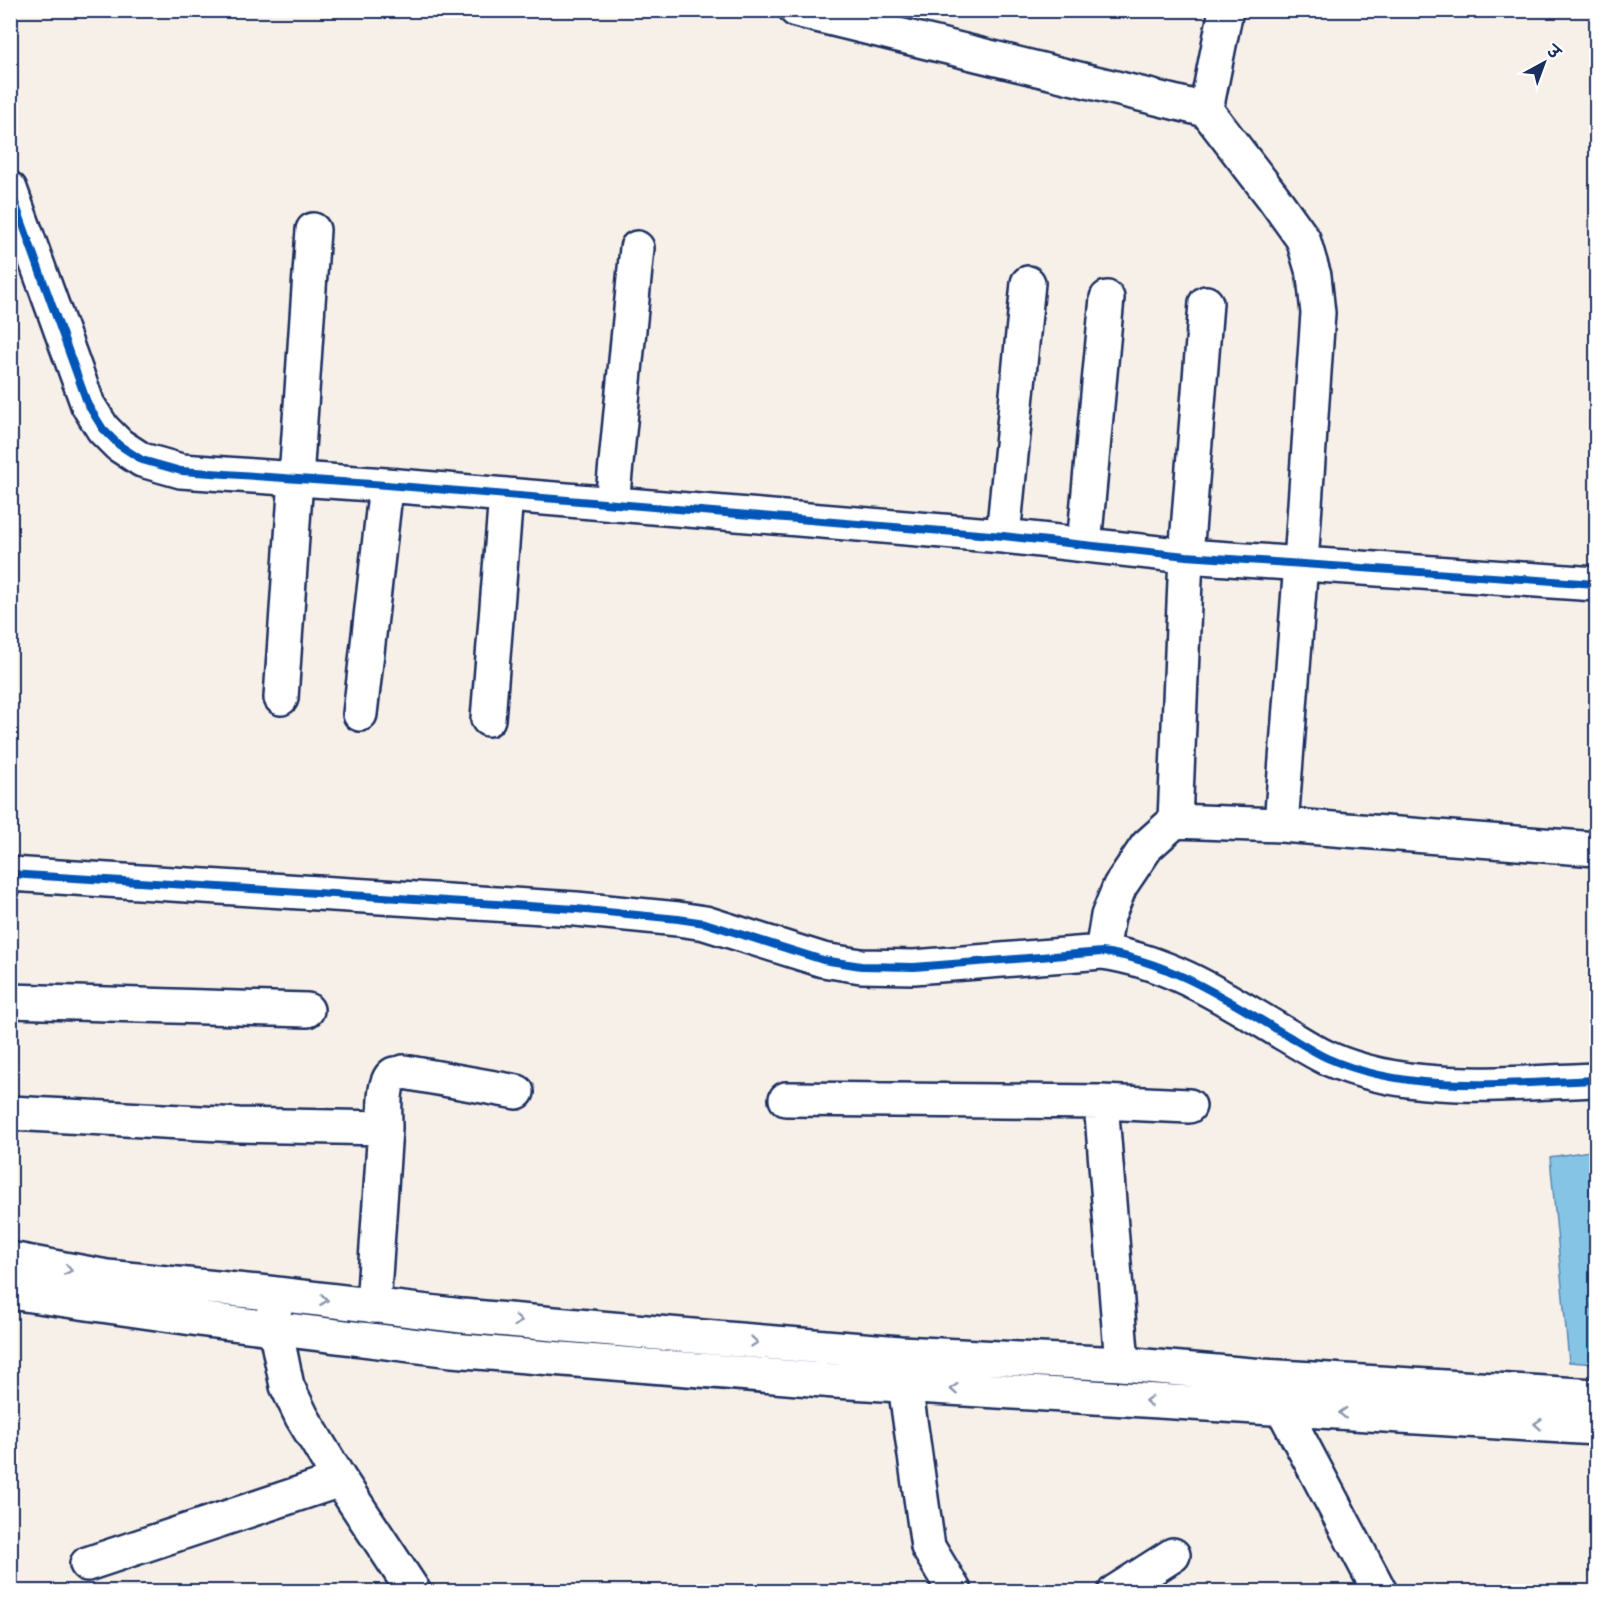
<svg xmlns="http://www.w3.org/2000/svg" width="1607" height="1602" font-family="Sriracha,'Playpen Sans Deva',sans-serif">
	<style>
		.water { fill: #86c4e6; stroke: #5b88b0; stroke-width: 1.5 }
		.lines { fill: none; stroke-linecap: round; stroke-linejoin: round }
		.minor-casing { stroke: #1b2f5e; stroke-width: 38 }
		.major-casing { stroke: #1b2f5e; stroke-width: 38 }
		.minor { stroke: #fff; stroke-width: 33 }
		.major { stroke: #fff; stroke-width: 33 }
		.cycleway-casing { stroke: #fff; stroke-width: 11 }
		.cycleway { stroke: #0057b8; stroke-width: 8 }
		.oneway { stroke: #8d97ae }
	</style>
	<rect width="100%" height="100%" fill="#f7f0e8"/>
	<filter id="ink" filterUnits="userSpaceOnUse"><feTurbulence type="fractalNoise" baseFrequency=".0167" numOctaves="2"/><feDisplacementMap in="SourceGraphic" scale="12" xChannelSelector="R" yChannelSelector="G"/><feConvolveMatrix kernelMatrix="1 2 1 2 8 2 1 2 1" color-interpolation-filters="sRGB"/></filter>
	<g filter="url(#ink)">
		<path class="water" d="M 1596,1150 L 1596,1364 L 1569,1362 L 1550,1157 Z"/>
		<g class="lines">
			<defs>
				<path id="minor" d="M 796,10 L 1206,110 L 1273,197 L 1303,239 L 1314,276 L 1318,313 L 1301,563 L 1281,825
					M 1206,110 L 1226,10
					M 10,189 L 88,405 L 103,429 L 119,445 L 142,460 L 181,471 L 386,485 L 1003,536 L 1186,556 L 1596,584
					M 612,504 L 637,248
					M 1003,536 L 1028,283
					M 1084,545 L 1107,298
					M 281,698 L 313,230
					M 360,714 L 386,485
					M 488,719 L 506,495
					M 1175,821 L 1186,556 L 1206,303
					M 10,874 L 576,909 L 678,919 L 705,923 L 823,960 L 861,966 L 914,967 L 1102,952 C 1169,961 1226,999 1283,1033 C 1297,1041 1312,1051 1327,1058 C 1410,1095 1508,1083 1596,1080
					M 1102,952 L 1108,916 L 1120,886 L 1147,846 L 1175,821 L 1281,825 L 1596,849
					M 10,1001 L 307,1010
					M 786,1099 L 1101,1102 L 1189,1106
					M 1101,1102 L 1122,1364
					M 10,1113 L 239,1125 L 385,1128 C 385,1116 382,1080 394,1074 C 395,1074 403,1073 404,1072 L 517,1092
					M 273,1294 L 275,1328 L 287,1386 L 302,1417 L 340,1480 L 414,1592
					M 373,1306 L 385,1128
					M 901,1357 L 928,1547 L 955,1592
					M 1283,1409 L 1380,1592
					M 87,1564 L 340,1480
					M 1115,1592 L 1173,1555"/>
				<path id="major" d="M 10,1259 L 107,1277 L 268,1293 L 462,1316 L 715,1338 L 900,1353 L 1122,1364 L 1263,1376 L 1596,1396
					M 10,1292 L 206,1320 L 452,1350 L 835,1381 L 1596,1428"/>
			</defs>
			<use href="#minor" class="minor-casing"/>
			<use href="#major" class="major-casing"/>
			<use href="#minor" class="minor"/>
			<use href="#major" class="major"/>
			<defs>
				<path id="cycleway" d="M 10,189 L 88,405 L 103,429 L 119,445 L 142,460 L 181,471 L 386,485 L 1003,536 L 1186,556 L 1596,584
					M 10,874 L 576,909 L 678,919 L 705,923 L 823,960 L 861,966 L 914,967 L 1102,952 C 1169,961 1226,999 1283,1033 C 1297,1041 1312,1051 1327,1058 C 1410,1095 1508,1083 1596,1080"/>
			</defs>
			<use href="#cycleway" class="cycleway-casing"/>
			<use href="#cycleway" class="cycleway"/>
		</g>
		<defs><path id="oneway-chevron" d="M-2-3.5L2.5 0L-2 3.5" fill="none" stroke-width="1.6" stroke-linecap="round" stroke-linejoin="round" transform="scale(1.5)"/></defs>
		<g class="oneway">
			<use href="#oneway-chevron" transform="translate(68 1270) rotate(11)"/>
			<use href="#oneway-chevron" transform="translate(324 1300) rotate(7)"/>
			<use href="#oneway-chevron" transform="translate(518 1321) rotate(5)"/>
			<use href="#oneway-chevron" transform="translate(754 1342) rotate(5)"/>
			<use href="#oneway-chevron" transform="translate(954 1389) rotate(-176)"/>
			<use href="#oneway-chevron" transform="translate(1149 1401) rotate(-176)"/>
			<use href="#oneway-chevron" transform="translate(1343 1413) rotate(-177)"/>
			<use href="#oneway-chevron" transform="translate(1538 1424) rotate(-176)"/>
		</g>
	</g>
	<rect width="1607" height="1602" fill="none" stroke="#fff" stroke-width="36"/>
	<rect x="18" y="18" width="1571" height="1566" fill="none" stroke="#1b2f5e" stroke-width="2" filter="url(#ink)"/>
	<g transform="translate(1544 63) rotate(41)" stroke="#ffffff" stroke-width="4.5" paint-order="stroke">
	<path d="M0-4.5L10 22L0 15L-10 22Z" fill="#1b2f5e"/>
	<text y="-9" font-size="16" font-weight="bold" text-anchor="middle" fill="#1b2f5e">उ</text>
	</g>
</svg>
